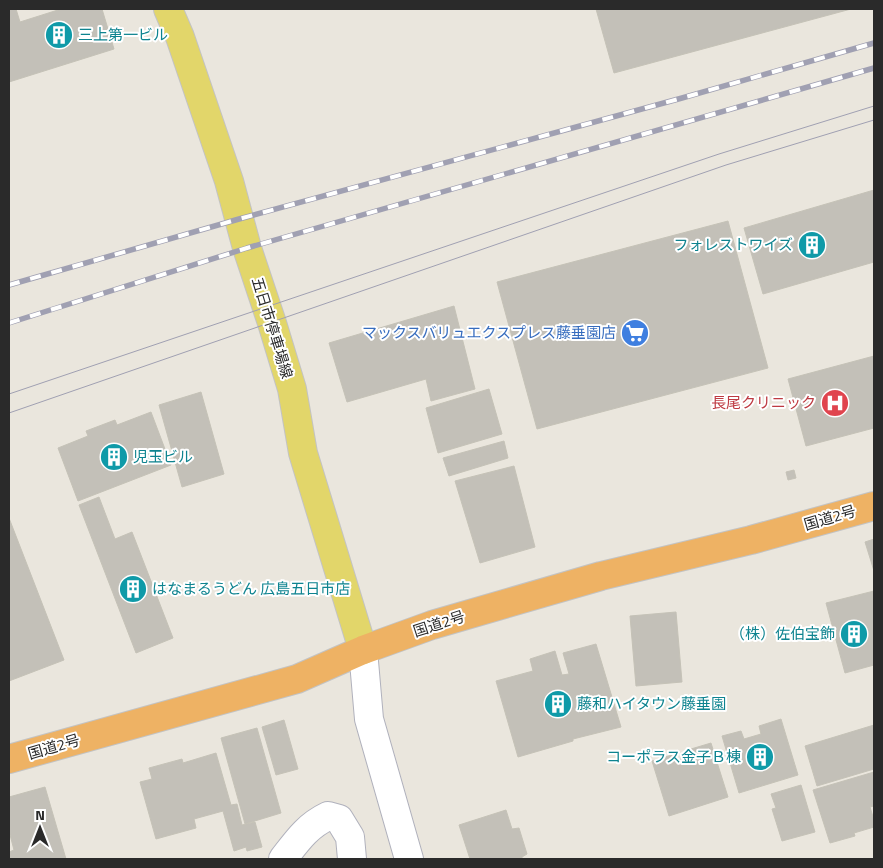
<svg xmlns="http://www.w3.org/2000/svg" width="883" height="868" font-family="'Titillium Web','Noto Sans JP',sans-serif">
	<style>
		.building { fill: #c3c0b8; stroke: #c5c2b7 }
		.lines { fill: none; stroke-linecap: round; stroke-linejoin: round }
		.minor-casing { stroke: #b0b1bc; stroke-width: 30 }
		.major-casing { stroke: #c3c3c3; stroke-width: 30 }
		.highway-casing { stroke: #c3c3c3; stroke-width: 30 }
		.minor { stroke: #fff; stroke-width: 28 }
		.major { stroke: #e2d66a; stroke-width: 28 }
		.highway { stroke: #eeb264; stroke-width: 28 }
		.tram { stroke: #a0a0b2; stroke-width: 1 }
		.rail-casing { stroke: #a0a0b2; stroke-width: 5.5 }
		.rail { stroke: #fff; stroke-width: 4; stroke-dasharray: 11; stroke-linecap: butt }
		.labels { text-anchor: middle; stroke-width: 4; stroke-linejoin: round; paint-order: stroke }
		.culture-label { font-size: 15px; fill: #0d838f; stroke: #fff; text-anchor: start }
		.street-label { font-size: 15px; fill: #2a2a2a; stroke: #fff }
		.shop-label { font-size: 15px; fill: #366cbe; stroke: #fff; text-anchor: end }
		.health-label { font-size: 15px; fill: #be3a42; stroke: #fff; text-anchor: end }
	</style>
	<rect width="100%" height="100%" fill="#eae6dd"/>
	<path class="building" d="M 9,9 L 16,9 L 20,22 L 61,9 L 102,9 L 114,49 L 9,82 Z
		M 596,9 L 851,9 L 614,73 Z
		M 874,190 L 874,262 L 763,294 L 744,228 Z
		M 728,221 L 768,368 L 537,429 L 497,282 Z
		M 454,306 L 475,389 L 431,401 L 426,379 L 347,402 L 329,343 Z
		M 874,356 L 874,428 L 806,446 L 788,379 Z
		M 489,389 L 502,434 L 438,453 L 426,408 Z
		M 201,392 L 224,474 L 182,487 L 159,405 Z
		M 151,412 L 171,465 L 78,501 L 58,448 L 88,436 L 86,431 L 115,420 L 117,425 Z
		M 504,441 L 508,458 L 449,476 L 443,458 Z
		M 514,466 L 535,547 L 480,563 L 455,481 Z
		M 794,470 L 796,478 L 788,480 L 786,472 Z
		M 99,497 L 115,539 L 132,532 L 173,638 L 136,653 L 79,505 Z
		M 9,518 L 64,660 L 9,681 Z
		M 874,539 L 874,571 L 865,542 Z
		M 874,591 L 874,665 L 845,673 L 826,603 Z
		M 676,612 L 682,682 L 636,686 L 630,616 Z
		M 596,644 L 621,727 L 573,739 L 573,741 L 518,757 L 496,681 L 533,671 L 530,659 L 555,651 L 562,675 L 569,674 L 563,653 Z
		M 781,719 L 798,775 L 739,793 L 722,736 L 741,731 L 744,739 L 761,734 L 759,726 Z
		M 284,720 L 298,769 L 276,775 L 262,727 Z
		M 874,725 L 874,769 L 817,786 L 805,746 Z
		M 257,728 L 281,813 L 245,824 L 221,738 Z
		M 711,743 L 728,797 L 669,816 L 652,761 L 672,755 L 674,761 L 693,756 L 691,749 Z
		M 216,753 L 231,805 L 237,804 L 242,825 L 255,822 L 262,847 L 247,851 L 246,847 L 234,851 L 223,811 L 194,819 L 196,828 L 156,839 L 140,782 L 152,779 L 149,768 L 182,759 L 183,763 Z
		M 874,772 L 874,806 L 870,807 L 874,820 L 874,827 L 854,833 L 855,836 L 830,843 L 813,790 Z
		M 801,785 L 815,832 L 782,841 L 772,809 L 776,808 L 771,794 Z
		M 45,787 L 66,859 L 9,859 L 9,852 L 14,850 L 9,831 L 9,797 Z
		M 506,810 L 512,829 L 519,828 L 527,854 L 522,857 L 522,859 L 470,859 L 459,825 Z"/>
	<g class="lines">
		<defs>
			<path id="minor" d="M 363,650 L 369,719 L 409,859
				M 283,859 C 297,841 307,826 328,816 L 339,819 L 350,837 L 352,859"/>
			<path id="major" d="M 168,9 L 180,37 L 229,181 L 247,248 L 272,323 L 292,389 L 303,453 L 363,650"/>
			<path id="highway" d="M 9,759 L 297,679 L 363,650 L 432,625 L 601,576 L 751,540 L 874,506"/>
		</defs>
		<use href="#minor" class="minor-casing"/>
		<use href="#major" class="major-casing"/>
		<use href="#highway" class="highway-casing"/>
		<use href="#minor" class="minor"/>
		<use href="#major" class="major"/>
		<use href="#highway" class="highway"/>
		<path class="tram" d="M 9,394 L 719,154 L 874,106
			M 9,413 L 726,165 L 874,120"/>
		<defs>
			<path id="rail" d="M 9,285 L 239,219 L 682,98 L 874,43
				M 9,323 L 247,248 L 874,68"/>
		</defs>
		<use href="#rail" class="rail-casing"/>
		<use href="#rail" class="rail"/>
	</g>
	<defs>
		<symbol id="building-disc" viewBox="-11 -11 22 22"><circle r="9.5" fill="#0f9aa8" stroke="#fff"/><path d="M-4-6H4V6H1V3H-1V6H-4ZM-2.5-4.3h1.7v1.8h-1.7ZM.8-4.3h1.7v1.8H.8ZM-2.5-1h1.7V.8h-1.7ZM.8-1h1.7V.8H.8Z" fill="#fff"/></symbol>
		<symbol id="supermarket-disc" viewBox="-11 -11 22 22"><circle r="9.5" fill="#3f7fe0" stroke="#fff"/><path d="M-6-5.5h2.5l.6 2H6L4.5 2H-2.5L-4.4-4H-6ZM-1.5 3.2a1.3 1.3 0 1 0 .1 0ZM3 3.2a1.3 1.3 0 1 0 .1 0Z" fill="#fff"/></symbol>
		<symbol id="hospital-disc" viewBox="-11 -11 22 22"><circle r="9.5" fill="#e0444e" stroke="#fff"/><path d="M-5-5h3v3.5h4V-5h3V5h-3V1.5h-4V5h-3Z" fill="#fff"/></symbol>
	</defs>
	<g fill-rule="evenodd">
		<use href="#building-disc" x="43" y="19" width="32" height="32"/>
		<use href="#building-disc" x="796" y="229" width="32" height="32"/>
		<use href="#supermarket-disc" x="619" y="317" width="32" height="32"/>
		<use href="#hospital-disc" x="819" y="387" width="32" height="32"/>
		<use href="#building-disc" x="98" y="441" width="32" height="32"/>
		<use href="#building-disc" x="117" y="573" width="32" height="32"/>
		<use href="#building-disc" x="838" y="618" width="32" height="32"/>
		<use href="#building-disc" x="542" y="688" width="32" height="32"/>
		<use href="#building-disc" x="744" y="741" width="32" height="32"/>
	</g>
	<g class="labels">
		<g class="culture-label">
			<text x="78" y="40">三上第一ビル</text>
			<text x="793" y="250" text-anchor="end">フォレストワイズ</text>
			<text x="133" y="462">児玉ビル</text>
			<text x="152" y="594">はなまるうどん 広島五日市店</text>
			<text x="835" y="639" text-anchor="end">（株）佐伯宝飾</text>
			<text x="577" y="709">藤和ハイタウン藤垂園</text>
			<text x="741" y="762" text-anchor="end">コーポラス金子Ｂ棟</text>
		</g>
		<g class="street-label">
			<text transform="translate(272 328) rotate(73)" y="5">五日市停車場線</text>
			<text transform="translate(830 518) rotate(-16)" y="5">国道2号</text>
			<text transform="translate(439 624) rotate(-18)" y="5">国道2号</text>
			<text transform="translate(54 747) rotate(-16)" y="5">国道2号</text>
		</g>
		<g class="shop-label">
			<text x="616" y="338">マックスバリュエクスプレス藤垂園店</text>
		</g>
		<g class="health-label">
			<text x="816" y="408">長尾クリニック</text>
		</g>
	</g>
	<rect width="883" height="868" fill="none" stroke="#2a2a2a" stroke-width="20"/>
	<g transform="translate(40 828)" stroke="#ffffff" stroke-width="4" paint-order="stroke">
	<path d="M0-4L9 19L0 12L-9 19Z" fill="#2a2a2a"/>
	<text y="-8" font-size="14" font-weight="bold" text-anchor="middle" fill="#2a2a2a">N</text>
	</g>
</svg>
